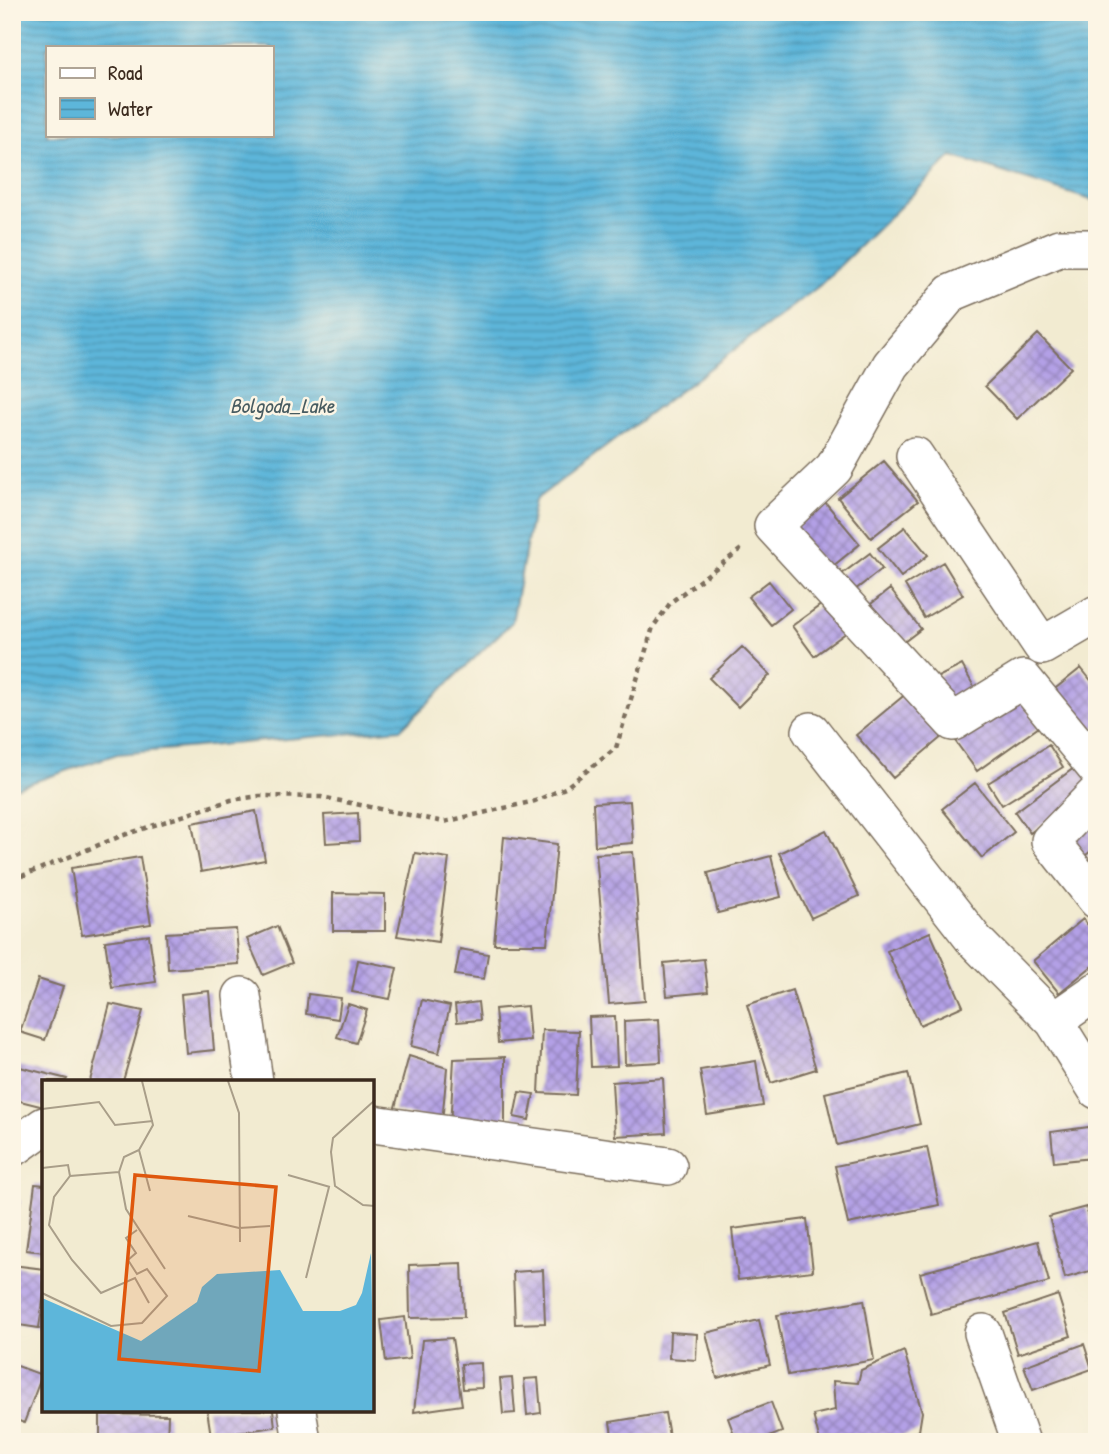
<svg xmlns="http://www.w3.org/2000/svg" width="1109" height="1454" font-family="'Patrick Hand',sans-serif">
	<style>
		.water { fill: url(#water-rules); stroke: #4c707c; stroke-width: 2; fill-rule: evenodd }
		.building { fill: url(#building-cross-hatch) }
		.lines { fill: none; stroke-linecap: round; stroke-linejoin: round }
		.minor-casing { stroke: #7b6e5d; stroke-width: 40 }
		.path { stroke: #7b6e5d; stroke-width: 4.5; stroke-dasharray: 5 5; stroke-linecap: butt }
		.minor { stroke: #fff; stroke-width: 37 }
		.labels { text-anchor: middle; stroke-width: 5; stroke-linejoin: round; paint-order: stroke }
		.water-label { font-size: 21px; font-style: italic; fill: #475b60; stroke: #fcf5e5 }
		.inset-road { fill: none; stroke: #a99e89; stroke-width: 2 }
		.view { fill: #df570d; fill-opacity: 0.15; stroke: #df570d; stroke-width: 3.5 }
		.inset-edge { fill: none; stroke: #3b2a1e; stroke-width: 3.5 }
	</style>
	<defs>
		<pattern id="water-rules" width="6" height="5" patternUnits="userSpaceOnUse" patternTransform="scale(1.75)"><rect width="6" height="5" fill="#5db6da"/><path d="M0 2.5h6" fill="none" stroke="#4e94b0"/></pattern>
		<pattern id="building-cross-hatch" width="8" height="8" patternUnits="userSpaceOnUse" patternTransform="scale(1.75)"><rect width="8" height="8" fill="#b3a0e6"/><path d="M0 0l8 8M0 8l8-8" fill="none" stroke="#9383ba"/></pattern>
	</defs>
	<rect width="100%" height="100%" fill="#fcf5e5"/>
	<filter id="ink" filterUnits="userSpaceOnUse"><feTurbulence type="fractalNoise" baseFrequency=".0143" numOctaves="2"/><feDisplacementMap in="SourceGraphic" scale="14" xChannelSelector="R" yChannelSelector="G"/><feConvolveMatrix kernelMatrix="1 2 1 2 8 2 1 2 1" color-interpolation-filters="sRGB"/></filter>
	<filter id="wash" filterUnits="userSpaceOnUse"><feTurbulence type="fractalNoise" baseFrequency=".00686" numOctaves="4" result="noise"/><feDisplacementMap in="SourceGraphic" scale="28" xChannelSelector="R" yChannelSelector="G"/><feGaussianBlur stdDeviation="1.57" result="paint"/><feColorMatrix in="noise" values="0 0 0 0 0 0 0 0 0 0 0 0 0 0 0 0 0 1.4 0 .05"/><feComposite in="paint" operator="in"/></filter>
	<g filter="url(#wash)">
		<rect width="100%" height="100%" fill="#f2ebd1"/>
		<path class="water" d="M 12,12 L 1097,12 L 1097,202 L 952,156 L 819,286 L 535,500 L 512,622 L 401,729 L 117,754 L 12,789 ZM 47,47 L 271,47 L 271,135 L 47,135 Z"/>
		<g id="blocks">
			<path class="building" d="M 1038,334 L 1071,368 L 1017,419 L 985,386 Z
				M 884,461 L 918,501 L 871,538 L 838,498 Z
				M 825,502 L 860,544 L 827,571 L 792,529 Z
				M 905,527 L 928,555 L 901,577 L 878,548 Z
				M 870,553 L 882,569 L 851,593 L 838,577 Z
				M 943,562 L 963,595 L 924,618 L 905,585 Z
				M 769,581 L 791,609 L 771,625 L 748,597 Z
				M 890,589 L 921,629 L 892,651 L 862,611 Z
				M 825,602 L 847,632 L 814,656 L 792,626 Z
				M 742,647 L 770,675 L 738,707 L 709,678 Z
				M 962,665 L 977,692 L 950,707 L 934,679 Z
				M 1081,668 L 1097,688 L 1097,726 L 1085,735 L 1051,692 Z
				M 907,693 L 943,736 L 893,778 L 856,735 Z
				M 1016,694 L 1039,727 L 977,771 L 953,738 Z
				M 1049,745 L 1063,767 L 1002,805 L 988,783 Z
				M 1082,762 L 1097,784 L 1030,833 L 1015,812 Z
				M 975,783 L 1014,832 L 982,858 L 942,809 Z
				M 630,801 L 633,843 L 595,846 L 593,803 Z
				M 256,811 L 265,860 L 201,872 L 192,823 Z
				M 358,813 L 359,841 L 326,843 L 324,815 Z
				M 1092,817 L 1097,822 L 1097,846 L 1075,864 L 1058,843 Z
				M 826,830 L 859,896 L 811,918 L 779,853 Z
				M 504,837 L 557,844 L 547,944 L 494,944 Z
				M 633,852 L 645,1001 L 609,1004 L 596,854 Z
				M 415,853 L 449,858 L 438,942 L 397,936 Z
				M 771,856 L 781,897 L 718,913 L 708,873 Z
				M 140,857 L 151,924 L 82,935 L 71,868 Z
				M 333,893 L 385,894 L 385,931 L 333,931 Z
				M 1083,919 L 1097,936 L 1097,962 L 1059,993 L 1033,961 Z
				M 277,926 L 292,963 L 263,975 L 247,939 Z
				M 236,929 L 239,964 L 168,969 L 166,933 Z
				M 930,932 L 963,1006 L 920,1025 L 887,951 Z
				M 149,935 L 156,982 L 112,988 L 105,941 Z
				M 460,949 L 488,954 L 484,979 L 455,975 Z
				M 704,959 L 708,992 L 667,996 L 664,963 Z
				M 358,960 L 397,968 L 390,999 L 352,992 Z
				M 38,979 L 63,987 L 45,1040 L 20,1032 Z
				M 792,990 L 816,1069 L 771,1083 L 747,1005 Z
				M 209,991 L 214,1050 L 186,1053 L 181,994 Z
				M 308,994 L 341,998 L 338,1019 L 306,1014 Z
				M 422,1000 L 450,1006 L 439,1053 L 411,1046 Z
				M 478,1002 L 480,1020 L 457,1022 L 455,1005 Z
				M 110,1004 L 143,1011 L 123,1081 L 90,1081 Z
				M 348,1004 L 367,1010 L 356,1043 L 337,1037 Z
				M 527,1006 L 530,1040 L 498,1043 L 495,1009 Z
				M 615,1016 L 617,1066 L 591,1067 L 589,1017 Z
				M 659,1019 L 661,1062 L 625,1064 L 624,1021 Z
				M 542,1030 L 579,1031 L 576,1095 L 539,1093 Z
				M 409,1056 L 447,1068 L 442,1122 L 394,1111 Z
				M 505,1057 L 505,1127 L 450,1127 L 454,1059 Z
				M 756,1061 L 763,1106 L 707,1115 L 700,1070 Z
				M 12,1065 L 67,1079 L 66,1081 L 44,1081 L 44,1107 L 12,1099 Z
				M 908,1073 L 920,1124 L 837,1145 L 825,1093 Z
				M 663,1078 L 666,1133 L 615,1136 L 612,1082 Z
				M 519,1092 L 534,1094 L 529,1120 L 514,1117 Z
				M 1089,1127 L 1092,1158 L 1054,1162 L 1051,1132 Z
				M 927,1147 L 939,1205 L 848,1224 L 835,1166 Z
				M 35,1184 L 44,1185 L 44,1252 L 26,1250 Z
				M 12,1198 L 21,1201 L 12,1224 Z
				M 1086,1207 L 1097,1247 L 1097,1269 L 1065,1278 L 1049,1217 Z
				M 807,1219 L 813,1271 L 738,1280 L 732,1229 Z
				M 1038,1241 L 1049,1282 L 931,1314 L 920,1273 Z
				M 462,1263 L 464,1317 L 410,1318 L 409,1265 Z
				M 12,1265 L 44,1269 L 44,1294 L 39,1328 L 12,1324 Z
				M 543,1270 L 545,1323 L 515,1324 L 513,1272 Z
				M 1058,1295 L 1071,1336 L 1018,1354 L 1005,1313 Z
				M 864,1300 L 874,1360 L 788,1375 L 777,1315 Z
				M 405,1317 L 410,1359 L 386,1362 L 381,1320 Z
				M 759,1320 L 770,1365 L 717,1378 L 706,1333 Z
				M 670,1332 L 697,1334 L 696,1360 L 669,1358 Z
				M 452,1338 L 462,1405 L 414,1412 L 422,1340 Z
				M 1084,1344 L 1092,1369 L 1033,1390 L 1024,1366 Z
				M 904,1351 L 922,1412 L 919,1431 L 877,1442 L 820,1442 L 813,1415 L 835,1410 L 833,1381 L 858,1383 L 861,1370 Z
				M 481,1363 L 482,1388 L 463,1389 L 461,1364 Z
				M 12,1364 L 42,1375 L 24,1423 L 12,1418 Z
				M 512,1378 L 515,1413 L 503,1414 L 500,1379 Z
				M 538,1378 L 541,1413 L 527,1415 L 524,1379 Z
				M 771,1402 L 782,1432 L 756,1442 L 737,1442 L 728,1418 Z
				M 207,1410 L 273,1410 L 275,1427 L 211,1436 Z
				M 665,1413 L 670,1442 L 613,1442 L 610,1422 Z
				M 100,1414 L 168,1415 L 167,1442 L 100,1442 Z"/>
		</g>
	</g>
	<g filter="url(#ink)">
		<use href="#blocks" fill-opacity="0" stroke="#7b6e5d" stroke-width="2"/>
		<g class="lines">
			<defs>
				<path id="minor" d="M 1097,248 L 1059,248 L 951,293 L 891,365 L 834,468 L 773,526 L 953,722 L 1023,679 L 1097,769
					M 915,456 L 1042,646 L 1097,614
					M 811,731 L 975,941 L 1054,1021 L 1097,1090
					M 1097,793 L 1050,841 L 1097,900
					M 242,996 L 254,1081
					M 1054,1021 L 1097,991
					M 373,1124 L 668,1166
					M 16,1146 L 44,1126
					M 983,1333 L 1021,1442
					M 297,1410 L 302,1442"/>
			</defs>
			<use href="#minor" class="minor-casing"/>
			<path class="path" d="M 12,880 L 121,836 L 231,800 L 260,796 L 321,797 L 444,822 L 535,801 L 565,788 L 616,748 L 653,627 L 671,602 L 744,547"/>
			<use href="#minor" class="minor"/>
		</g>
	</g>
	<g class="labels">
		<g class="water-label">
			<text x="282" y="413">Bolgoda_Lake</text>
		</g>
	</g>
	<g transform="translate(42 1080)">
		<rect width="332" height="332" fill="#f2ebd1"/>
		<path d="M 329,173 L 332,331 L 0,331 L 0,218 L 99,261 L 155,222 L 160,207 L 175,194 L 238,190 L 261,231 L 298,231 L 314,225 L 320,213 Z" fill="#5db6da"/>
		<path class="inset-road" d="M 100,1 L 111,45 L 97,70 L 82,77 L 77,92 L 84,129 L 123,189M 186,1 L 197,33 L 198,162M 333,20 L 291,58 L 289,72 L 293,106 L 321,125 L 333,126M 0,29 L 57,22 L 73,45 L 111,41M 97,70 L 108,111M 0,88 L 26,85 L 28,96M 77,92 L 28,96 L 12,117 L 7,145 L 30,180 L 59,213 L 93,198 L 107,223M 246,95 L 288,107M 146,136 L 197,148 L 228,146M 264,198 L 287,107M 0,213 L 69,246 L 100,243 L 125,216 L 105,189 L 95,194 L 86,180 L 94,173 L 84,158 L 95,150"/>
		<path class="view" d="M 93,95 L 234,107 L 217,291 L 77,279 Z"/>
		<rect width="332" height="332" class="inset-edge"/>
	</g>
	<rect width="1109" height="1454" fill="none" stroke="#fcf5e5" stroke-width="42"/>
	<rect x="46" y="46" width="228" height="91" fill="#fcf5e5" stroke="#afa495" stroke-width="2"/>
	<rect x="60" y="68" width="35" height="10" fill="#ffffff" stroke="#afa495" stroke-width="2"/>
	<text x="108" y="80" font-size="21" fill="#3b2a1e">Road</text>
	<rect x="60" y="98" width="35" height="21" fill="url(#water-rules)" stroke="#afa495" stroke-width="2"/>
	<text x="108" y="116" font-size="21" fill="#3b2a1e">Water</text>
</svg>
